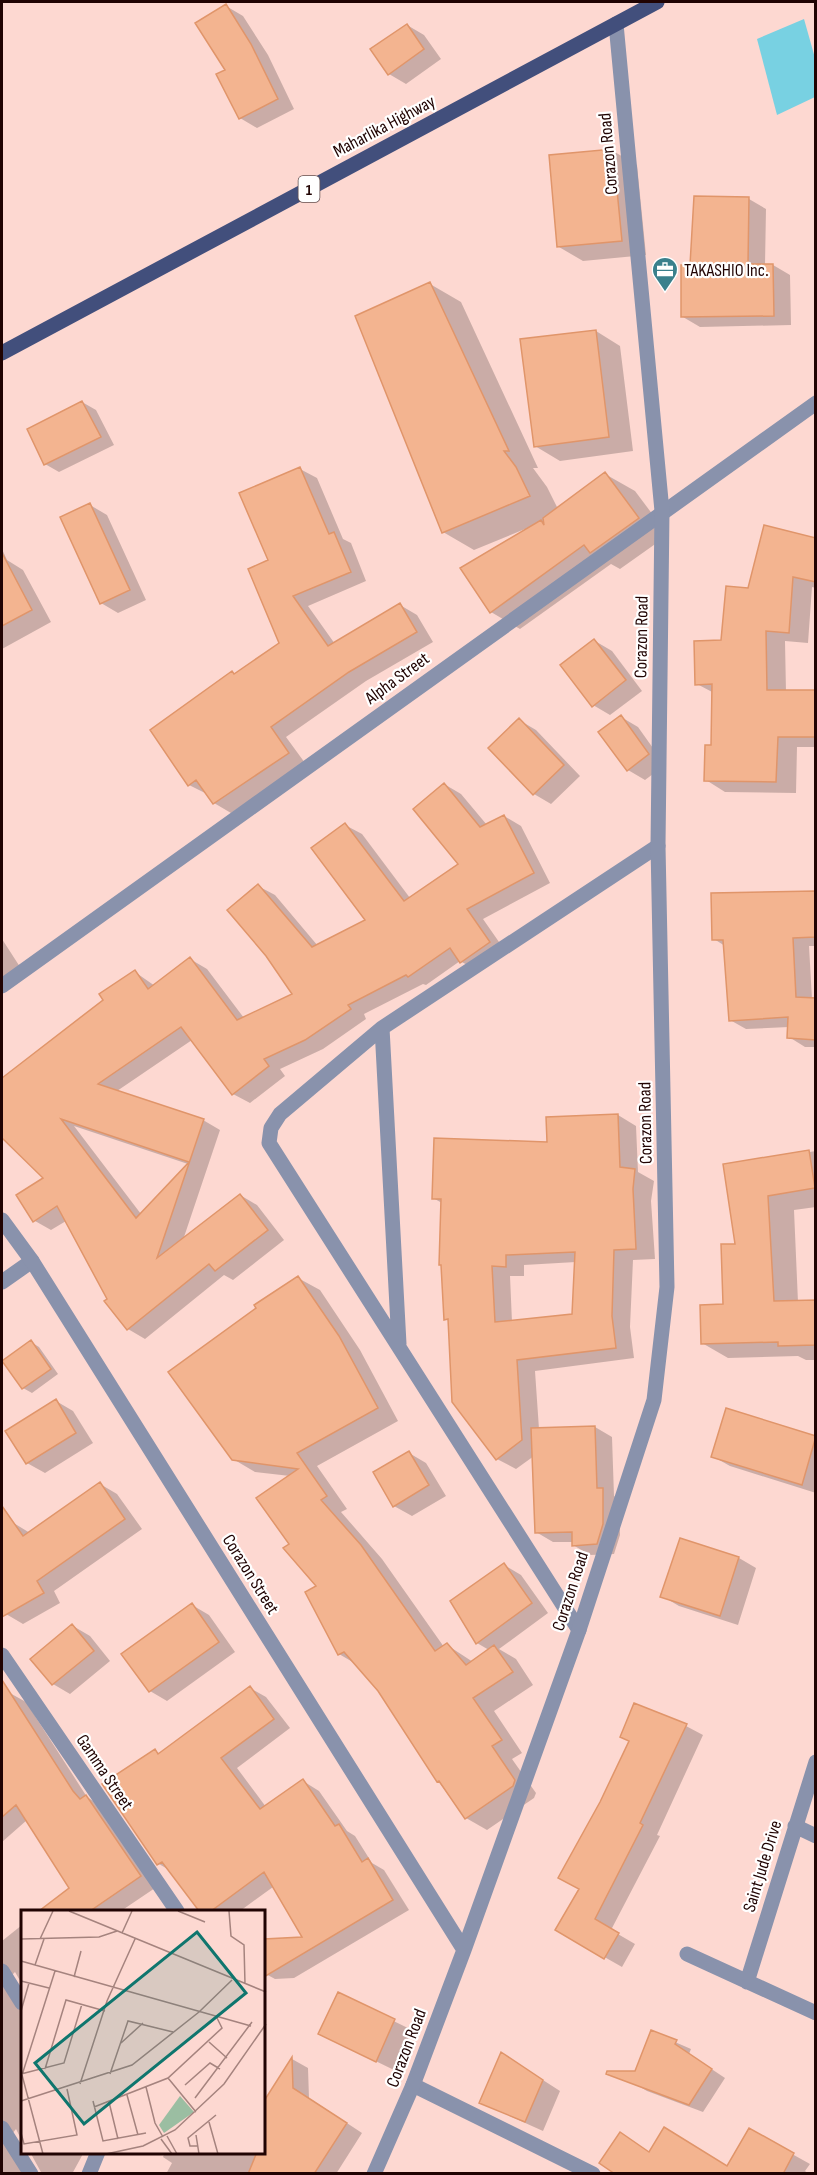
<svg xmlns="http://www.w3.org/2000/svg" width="817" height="2175" font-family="'Sofia Sans Condensed',sans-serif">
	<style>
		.water { fill: #78d1e2 }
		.shadow { fill: #0003; fill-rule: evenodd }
		.building { fill: #f3b490; stroke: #e0956a; stroke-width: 1.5; fill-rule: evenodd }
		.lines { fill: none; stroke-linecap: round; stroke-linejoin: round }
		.service { stroke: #8992ac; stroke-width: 15 }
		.minor { stroke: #8992ac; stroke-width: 15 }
		.tertiary { stroke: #8992ac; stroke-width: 15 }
		.primary { stroke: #424f7c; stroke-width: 15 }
		.labels { text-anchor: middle; stroke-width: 4.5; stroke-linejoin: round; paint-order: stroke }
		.shield { fill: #fff; stroke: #634f4e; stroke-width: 1.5 }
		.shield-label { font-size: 16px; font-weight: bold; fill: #200302 }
		.street-label { font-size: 18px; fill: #200302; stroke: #fff }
		.poi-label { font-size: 18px; fill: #200302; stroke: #fff; text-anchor: start }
		.inset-road { fill: none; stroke: #a5837e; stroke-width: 1.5 }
		.view { fill: #0f766e; fill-opacity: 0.15; stroke: #0f766e; stroke-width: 3 }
		.inset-edge { fill: none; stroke: #200302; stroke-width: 3 }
	</style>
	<rect width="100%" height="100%" fill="#fdd8d1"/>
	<path class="water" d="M 804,19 L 815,58 L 815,97 L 777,115 L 757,39 Z"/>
	<path class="shadow" d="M 226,6 L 243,16 L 268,55 L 294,109 L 257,128 L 240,118 L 227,71 Z
		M 407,25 L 424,35 L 441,59 L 406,84 L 389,74 Z
		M 613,151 L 637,165 L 646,255 L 583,261 L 559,247 Z
		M 749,199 L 766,209 L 765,265 L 773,265 L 790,275 L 791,325 L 700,327 L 683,317 L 692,266 Z
		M 430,284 L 461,302 L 538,468 L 533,468 L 547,487 L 558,509 L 605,474 L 635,491 L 668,535 L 620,569 L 611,564 L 520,629 L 491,612 L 525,529 L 474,550 L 443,532 Z
		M 596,331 L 620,346 L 633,451 L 560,461 L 535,446 Z
		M 82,402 L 96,410 L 114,445 L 59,472 L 45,464 Z
		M 300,469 L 317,478 L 343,539 L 351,543 L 366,581 L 308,606 L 335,644 L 400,605 L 417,615 L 433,642 L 366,681 L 286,737 L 305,763 L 231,813 L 214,803 L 207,794 L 189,785 L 236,675 L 281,643 L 270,561 Z
		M 90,505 L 107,515 L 146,600 L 118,613 L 101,603 Z
		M 816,539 L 816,588 L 812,587 L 808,643 L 785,641 L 786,692 L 816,692 L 816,747 L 797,747 L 796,793 L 725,792 L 706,780 L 713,746 L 714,693 L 697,684 L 723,642 L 749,590 Z
		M 2,549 L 7,560 L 23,570 L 51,622 L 2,649 Z
		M 595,641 L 612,651 L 642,691 L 610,715 L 593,705 Z
		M 621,717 L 638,727 L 665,765 L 645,780 L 628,770 Z
		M 519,720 L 536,730 L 580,776 L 551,804 L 534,794 Z
		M 444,784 L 461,794 L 487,825 L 504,816 L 521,826 L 550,883 L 483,919 L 506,952 L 478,971 L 460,961 L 426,985 L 423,984 L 364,1014 L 366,1019 L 323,1049 L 280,1069 L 285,1076 L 250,1103 L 233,1094 L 192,1040 L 117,1091 L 203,1120 L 220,1130 L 183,1240 L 240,1195 L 257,1205 L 284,1240 L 233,1280 L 224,1275 L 145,1339 L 128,1329 L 108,1299 L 66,1221 L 51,1230 L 35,1221 L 46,1178 L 2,1136 L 2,1080 L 105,1000 L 135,972 L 155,986 L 190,959 L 207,969 L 244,1018 L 294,994 L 258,886 L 275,895 L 318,946 L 367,921 L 345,825 L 362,834 L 410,898 L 460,864 ZM 74,1126 L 188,1164 L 141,1214 Z
		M 816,893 L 816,946 L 809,946 L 812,999 L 816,999 L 816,1047 L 805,1047 L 789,1037 L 789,1027 L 746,1029 L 730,1020 L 725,946 L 714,939 Z
		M 2,939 L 22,970 L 2,984 Z
		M 618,1115 L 636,1126 L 638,1172 L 654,1181 L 651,1201 L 655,1259 L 633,1260 L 630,1327 L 634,1358 L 535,1371 L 539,1429 L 595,1427 L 612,1437 L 614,1496 L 619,1499 L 620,1535 L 614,1554 L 590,1555 L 573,1545 L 573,1542 L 553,1542 L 536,1532 L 534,1456 L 516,1469 L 497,1459 L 449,1321 L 445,1319 L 442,1203 L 433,1198 L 549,1144 ZM 576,1262 L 574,1315 L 512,1322 L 510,1276 L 524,1276 L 524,1265 Z
		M 816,1151 L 816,1207 L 794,1210 L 798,1302 L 816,1301 L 816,1360 L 806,1360 L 798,1356 L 728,1358 L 702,1343 L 724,1305 L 737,1245 L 724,1165 Z
		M 298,1278 L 320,1290 L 360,1350 L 398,1421 L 317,1466 L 347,1509 L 341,1512 L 382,1559 L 444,1647 L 447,1645 L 473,1662 L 489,1650 L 477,1643 L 504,1565 L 521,1575 L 548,1613 L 499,1649 L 516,1659 L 533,1685 L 494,1711 L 522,1753 L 512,1759 L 536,1793 L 534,1798 L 487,1830 L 466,1818 L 438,1781 L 379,1691 L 356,1664 L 339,1654 L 319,1586 L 291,1544 L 290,1476 L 255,1472 L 233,1459 Z
		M 31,1342 L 39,1347 L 58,1374 L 32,1393 L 23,1388 Z
		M 56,1401 L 73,1411 L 93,1443 L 45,1473 L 27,1463 Z
		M 816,1438 L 816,1493 L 730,1466 L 712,1456 Z
		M 409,1453 L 426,1463 L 446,1496 L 412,1516 L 394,1506 Z
		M 100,1484 L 117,1494 L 142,1529 L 54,1591 L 60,1603 L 23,1624 L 6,1614 L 2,1605 L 2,1530 L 12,1522 L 30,1533 Z
		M 681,1540 L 739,1558 L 756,1568 L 738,1625 L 679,1606 L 662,1596 Z
		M 192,1605 L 209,1615 L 235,1652 L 167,1701 L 150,1691 Z
		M 73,1626 L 90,1636 L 110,1661 L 70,1694 L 53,1684 Z
		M 250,1688 L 266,1697 L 290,1728 L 237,1768 L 266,1807 L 303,1781 L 319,1791 L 347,1831 L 355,1836 L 372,1863 L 384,1870 L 409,1910 L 294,1978 L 275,1979 L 264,1973 L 264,1941 L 305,1939 L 273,1887 L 240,1911 L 201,1911 L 171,1871 L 159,1864 L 155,1751 L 161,1754 Z
		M 8,1692 L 26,1702 L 87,1797 L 103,1807 L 158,1886 L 121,1911 L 41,1911 L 71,1888 L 27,1820 L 2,1842 L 2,1697 Z
		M 686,1726 L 703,1735 L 657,1835 L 660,1836 L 611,1930 L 635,1944 L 622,1967 L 557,1930 Z
		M 22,1925 L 22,1984 L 15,1972 L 10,1977 L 22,2006 L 22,2141 L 16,2129 L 9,2138 L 29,2174 L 2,2174 L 2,1941 Z
		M 338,1994 L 412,2030 L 394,2070 L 320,2034 Z
		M 652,2032 L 691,2049 L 689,2054 L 725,2078 L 703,2112 L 647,2091 L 632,2082 Z
		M 292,2059 L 308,2068 L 309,2098 L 362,2133 L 336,2174 L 166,2174 L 172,2163 L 163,2157 L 165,2152 L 264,2152 L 264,2103 Z
		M 518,2064 L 560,2091 L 543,2131 L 481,2103 Z
		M 749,2130 L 810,2164 L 805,2171 L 809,2174 L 617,2174 L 637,2144 L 650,2153 L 728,2167 Z
		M 30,2152 L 84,2152 L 72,2174 L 42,2174 Z"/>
	<path class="building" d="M 226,4 L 251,44 L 278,99 L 239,119 L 216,74 L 225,70 L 195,23 Z
		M 407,24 L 424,49 L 388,75 L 370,49 Z
		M 613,149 L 622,241 L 557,247 L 549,155 Z
		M 694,196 L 749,197 L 748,264 L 773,264 L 774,316 L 681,317 L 681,265 L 690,265 Z
		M 430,282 L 509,451 L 504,451 L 516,467 L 530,496 L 442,533 L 355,316 Z
		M 596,330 L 609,437 L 534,447 L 520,339 Z
		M 82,401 L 101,437 L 44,465 L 27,429 Z
		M 300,467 L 329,534 L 334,532 L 351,572 L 293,596 L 328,646 L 400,603 L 417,632 L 349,672 L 271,727 L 289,753 L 213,804 L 196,780 L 188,786 L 150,730 L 232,671 L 234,674 L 279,643 L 248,569 L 268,560 L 239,493 Z
		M 605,472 L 639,518 L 590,553 L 584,545 L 490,613 L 460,568 L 541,520 L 544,525 L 543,518 Z
		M 90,503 L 130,590 L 100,604 L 60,517 Z
		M 764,525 L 816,538 L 816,582 L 793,577 L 789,633 L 766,631 L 767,690 L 816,690 L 816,737 L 778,737 L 776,782 L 704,781 L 705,745 L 711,745 L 712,684 L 695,685 L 694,641 L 721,640 L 726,586 L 748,588 Z
		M 2,553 L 32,610 L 2,626 Z
		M 594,639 L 626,680 L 592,707 L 560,665 Z
		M 621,715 L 649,754 L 627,771 L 598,732 Z
		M 519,718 L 564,765 L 533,795 L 488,748 Z
		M 444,783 L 480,827 L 504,815 L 534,873 L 467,909 L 490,942 L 460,963 L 450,948 L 408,977 L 406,975 L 348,1005 L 351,1009 L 305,1040 L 264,1059 L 269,1066 L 232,1095 L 181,1027 L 98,1084 L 204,1119 L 157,1258 L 240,1194 L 268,1230 L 215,1271 L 209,1264 L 127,1330 L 104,1301 L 107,1299 L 57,1206 L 33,1222 L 16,1195 L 43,1178 L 2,1138 L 2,1078 L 103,1000 L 99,994 L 135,970 L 148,989 L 190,957 L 237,1020 L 292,994 L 266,956 L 227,910 L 258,884 L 312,947 L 365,920 L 311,848 L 345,823 L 404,901 L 458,864 L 413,809 ZM 61,1119 L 189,1162 L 136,1218 Z
		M 815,891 L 816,937 L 793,938 L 796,997 L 816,998 L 816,1040 L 787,1038 L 788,1017 L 729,1021 L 723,940 L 712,940 L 711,893 Z
		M 618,1114 L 620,1167 L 635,1169 L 633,1189 L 636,1249 L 614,1250 L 612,1316 L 616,1348 L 517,1360 L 522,1440 L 496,1460 L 452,1402 L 448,1319 L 444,1320 L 441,1265 L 439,1265 L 441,1199 L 432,1199 L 434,1138 L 547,1142 L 546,1117 ZM 575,1252 L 572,1314 L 495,1322 L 492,1266 L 506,1267 L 506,1255 Z
		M 809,1150 L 815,1188 L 768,1196 L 774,1301 L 816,1300 L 816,1345 L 778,1346 L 778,1342 L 701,1344 L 700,1305 L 723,1304 L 721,1244 L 735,1244 L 723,1164 Z
		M 298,1276 L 339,1336 L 378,1408 L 297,1453 L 327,1496 L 321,1500 L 361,1545 L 435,1651 L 447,1643 L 466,1665 L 494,1645 L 513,1672 L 473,1698 L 502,1740 L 492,1746 L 515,1780 L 513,1786 L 465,1819 L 439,1781 L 437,1782 L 378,1691 L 344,1652 L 338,1655 L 305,1592 L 316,1586 L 283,1548 L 289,1544 L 256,1498 L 298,1469 L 232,1460 L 168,1372 L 256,1308 L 254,1305 Z
		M 31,1340 L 51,1369 L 22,1389 L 2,1361 Z
		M 56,1399 L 76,1433 L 26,1464 L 5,1431 Z
		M 726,1408 L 816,1436 L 802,1485 L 711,1457 Z
		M 595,1426 L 597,1488 L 603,1488 L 603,1524 L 597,1544 L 572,1546 L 572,1532 L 535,1533 L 531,1428 Z
		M 409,1451 L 429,1485 L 393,1507 L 373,1472 Z
		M 100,1482 L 125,1519 L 37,1581 L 44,1593 L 2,1617 L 2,1506 L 23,1536 Z
		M 680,1538 L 739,1557 L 720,1616 L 660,1597 Z
		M 504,1563 L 532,1603 L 476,1644 L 450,1601 Z
		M 192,1603 L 219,1642 L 149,1692 L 121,1654 Z
		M 72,1624 L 94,1651 L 52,1685 L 30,1659 Z
		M 2,1680 L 73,1791 L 80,1799 L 86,1795 L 141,1876 L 90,1911 L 39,1911 L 69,1888 L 16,1805 L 2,1817 Z
		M 250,1686 L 274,1719 L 221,1758 L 260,1809 L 303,1779 L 335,1826 L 339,1824 L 362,1862 L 368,1858 L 393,1900 L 264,1977 L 264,1939 L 302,1937 L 264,1872 L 211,1911 L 199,1911 L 162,1862 L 157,1865 L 102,1784 L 155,1749 L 158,1754 Z
		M 634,1703 L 687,1724 L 640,1823 L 643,1825 L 595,1919 L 619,1933 L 604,1959 L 555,1930 L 579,1889 L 558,1878 L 600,1802 L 629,1741 L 620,1737 Z
		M 338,1992 L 395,2019 L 376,2062 L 318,2034 Z
		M 651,2030 L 677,2040 L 675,2044 L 712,2069 L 689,2105 L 606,2074 L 607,2071 L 635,2071 Z
		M 501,2052 L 543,2080 L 525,2122 L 479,2103 Z
		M 292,2057 L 293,2088 L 347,2123 L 314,2174 L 248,2174 L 257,2152 L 264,2152 L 264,2101 Z
		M 664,2127 L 727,2166 L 749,2128 L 794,2153 L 783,2174 L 615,2174 L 599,2163 L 620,2132 L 649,2152 Z"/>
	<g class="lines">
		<path class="service" d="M 2,2128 L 31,2174"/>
		<path class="minor" d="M 2,986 L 816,403
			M 382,1028 L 399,1344
			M 2,1282 L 32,1261
			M 579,1630 L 269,1143 L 271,1128 L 280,1114 L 382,1028 L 658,846
			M 2,1655 L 177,1911
			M 795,1826 L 816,1836
			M 687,1954 L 816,2013
			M 2,1971 L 22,2003
			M 747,1982 L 816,1762
			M 413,2085 L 593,2174
			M 89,2174 L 98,2152"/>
		<path class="tertiary" d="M 2,1220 L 32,1261 L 464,1950
			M 374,2174 L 413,2085 L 464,1950 L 579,1630 L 654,1400 L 667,1287 L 658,846 L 662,511 L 616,24"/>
		<path class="primary" d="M 2,353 L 657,2"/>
	</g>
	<defs>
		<symbol id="office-pin" viewBox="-11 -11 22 30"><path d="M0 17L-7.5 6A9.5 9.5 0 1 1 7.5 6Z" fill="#3a808c" stroke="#fff"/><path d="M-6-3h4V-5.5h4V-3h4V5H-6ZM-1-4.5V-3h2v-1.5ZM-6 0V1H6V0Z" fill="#fff"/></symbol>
	</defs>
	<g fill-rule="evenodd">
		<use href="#office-pin" x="650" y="255" width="30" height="40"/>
	</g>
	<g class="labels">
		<rect class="shield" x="298.5" y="176" width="21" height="26" rx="4.5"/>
		<g class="shield-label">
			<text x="309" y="195">1</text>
		</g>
		<g class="street-label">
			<text transform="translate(384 126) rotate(-28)" y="6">Maharlika Highway</text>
			<text transform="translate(608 154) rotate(-95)" y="6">Corazon Road</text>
			<text transform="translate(641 637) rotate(-89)" y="6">Corazon Road</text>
			<text transform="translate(397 678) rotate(-36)" y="6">Alpha Street</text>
			<text transform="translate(645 1123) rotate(-91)" y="6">Corazon Road</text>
			<text transform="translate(251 1574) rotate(58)" y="6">Corazon Street</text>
			<text transform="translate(570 1591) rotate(-72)" y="6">Corazon Road</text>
			<text transform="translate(105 1772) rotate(56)" y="6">Gamma Street</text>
			<text transform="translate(762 1866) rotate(-73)" y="6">Saint Jude Drive</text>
			<text transform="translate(406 2048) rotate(-69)" y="6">Corazon Road</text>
		</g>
		<g class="poi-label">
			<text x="684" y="276">TAKASHIO Inc.</text>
		</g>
	</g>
	<g transform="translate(21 1910)">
		<rect width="244" height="244" fill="#fdd8d1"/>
		<path d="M 159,186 L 173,202 L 143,223 L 138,215 Z" fill="#9bbea2"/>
		<path class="inset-road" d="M 48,1 L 245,82M 157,1 L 184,12M 208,1 L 210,26 L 223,35 L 224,74M 101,23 L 111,1M 0,29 L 78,27 L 96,21M 19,29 L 32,1M 0,51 L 230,116M 14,55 L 23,29M 53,67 L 60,41M 0,71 L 28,78M 0,101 L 8,73M 188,132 L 206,148M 100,133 L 122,113M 24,159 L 45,90 L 84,101M 0,164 L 43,153 L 61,94M 89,164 L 107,111 L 152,122M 147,168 L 175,202M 59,174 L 86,91 L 114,29M 164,175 L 189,153 L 199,159M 125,177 L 134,213 L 142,227M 106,185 L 117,225M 174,188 L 231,112M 0,191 L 111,155 L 178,102 L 211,70M 72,191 L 82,231 L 125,223M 88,192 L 97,229M 73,197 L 147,168 L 201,118 L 196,108M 188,212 L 197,244M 0,223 L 3,234 L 56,225 L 46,179M 175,225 L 178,244M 146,226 L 156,244M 140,229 L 151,244M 177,236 L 169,236 L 167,228 L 195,205M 22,244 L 1,165 L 34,61M 85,244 L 122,236 L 154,220 L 203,174 L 245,114"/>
		<path class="view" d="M 176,22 L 225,83 L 63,214 L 14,153 Z"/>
		<rect width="244" height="244" class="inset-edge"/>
	</g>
	<rect width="817" height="2175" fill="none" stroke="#200302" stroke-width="6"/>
</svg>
